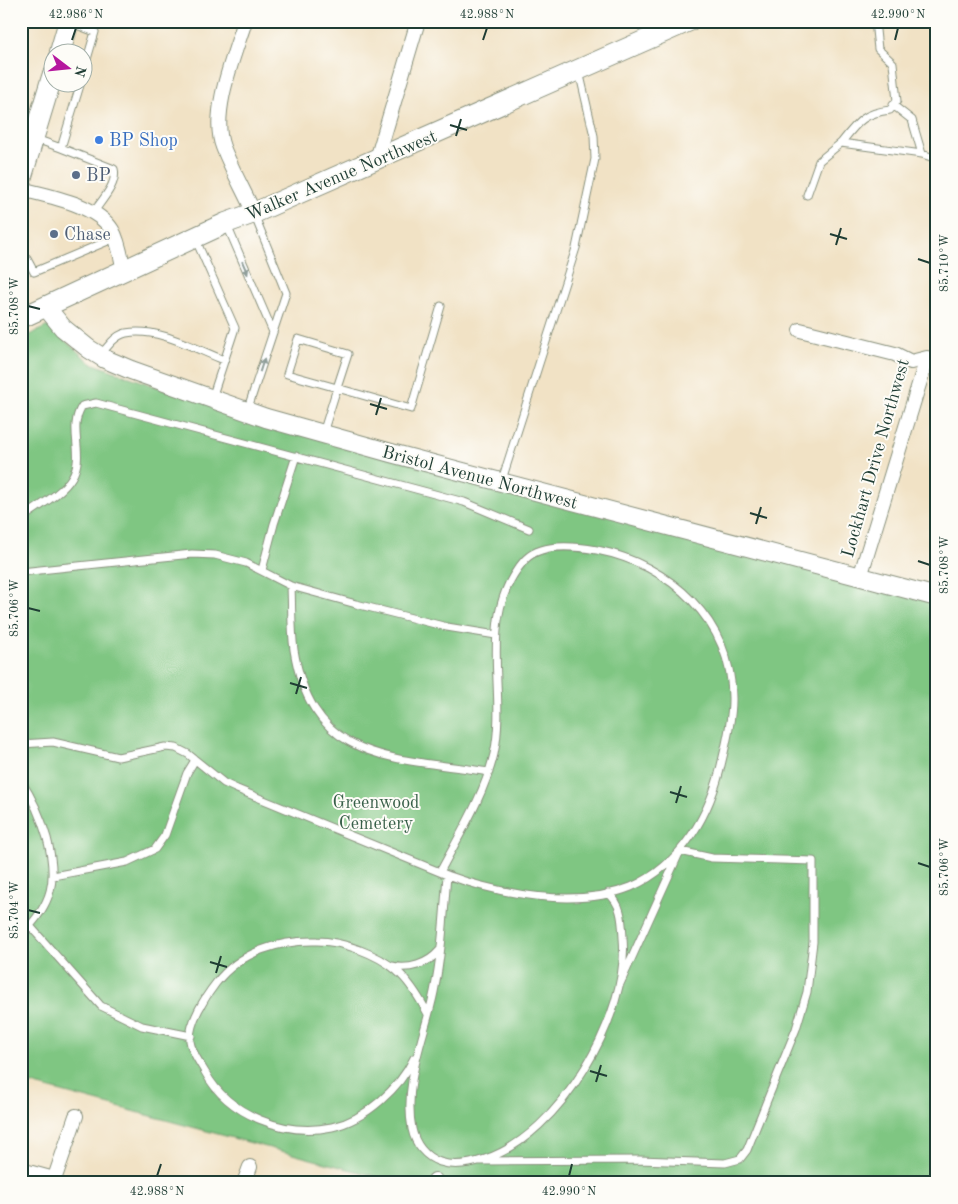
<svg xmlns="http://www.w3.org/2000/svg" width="958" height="1204" font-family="'Old Standard TT',serif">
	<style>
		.green { fill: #7fc682; stroke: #4f825b }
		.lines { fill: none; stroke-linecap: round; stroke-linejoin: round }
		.service-casing { stroke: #88907c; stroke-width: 9 }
		.minor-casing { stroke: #88907c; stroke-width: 16 }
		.tertiary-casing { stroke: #88907c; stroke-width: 20 }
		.secondary-casing { stroke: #88907c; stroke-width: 22 }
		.service { stroke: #fff; stroke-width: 7 }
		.minor { stroke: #fff; stroke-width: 14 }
		.tertiary { stroke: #fff; stroke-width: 18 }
		.secondary { stroke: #fff; stroke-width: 20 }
		.oneway { fill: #8f9e9a }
		.ticks { fill: none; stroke: #1f3d34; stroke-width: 2 }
		.shop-dot { fill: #3f7fe0; stroke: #fdfcf7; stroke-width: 2 }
		.service-dot { fill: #5c6f8a; stroke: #fdfcf7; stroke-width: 2 }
		.labels { text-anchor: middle; stroke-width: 4; stroke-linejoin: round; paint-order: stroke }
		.shop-label { font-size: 18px; fill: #366cbe; stroke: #fdfcf7; text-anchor: start }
		.service-label { font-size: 18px; fill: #4e5e75; stroke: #fdfcf7; text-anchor: start }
		.street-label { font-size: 18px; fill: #1f3d34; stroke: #fdfcf7 }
		.park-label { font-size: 18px; fill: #375f48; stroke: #fdfcf7 }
		.neatline { fill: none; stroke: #1f3d34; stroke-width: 2 }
		.ticks-label { font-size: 12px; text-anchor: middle; fill: #1f3d34 }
	</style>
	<rect width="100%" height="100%" fill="#fdfcf7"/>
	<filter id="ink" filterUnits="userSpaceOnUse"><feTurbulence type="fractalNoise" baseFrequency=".02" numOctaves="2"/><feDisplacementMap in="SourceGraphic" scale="10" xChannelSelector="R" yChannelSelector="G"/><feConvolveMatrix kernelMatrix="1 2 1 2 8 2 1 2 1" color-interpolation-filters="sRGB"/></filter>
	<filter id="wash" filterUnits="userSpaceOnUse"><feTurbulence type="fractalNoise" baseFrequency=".0096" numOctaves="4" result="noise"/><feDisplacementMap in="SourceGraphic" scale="20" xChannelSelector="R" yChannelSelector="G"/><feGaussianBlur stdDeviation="1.12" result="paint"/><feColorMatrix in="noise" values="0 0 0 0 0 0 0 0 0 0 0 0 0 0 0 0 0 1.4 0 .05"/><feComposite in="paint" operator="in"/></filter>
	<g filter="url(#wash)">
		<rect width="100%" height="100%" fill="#f1e2c5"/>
		<path class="green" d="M 48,326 L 91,363 L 160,388 L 937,603 L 937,1183 L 400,1183 L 21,1081 L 21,339 Z"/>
	</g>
	<g filter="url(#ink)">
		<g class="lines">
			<defs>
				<path id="service" d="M 875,21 L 878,49 L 893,63 L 897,101 L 890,110 C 863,113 857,123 841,143 L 922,154 L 937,159
					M 69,22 L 95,32 L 82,76
					M 893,105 L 912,120 L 922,154
					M 36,139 L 61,148 L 81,82
					M 61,148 L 114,169 C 118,184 101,201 93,213
					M 807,195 L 819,161 L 841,143
					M 226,223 L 273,332
					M 195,238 L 235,328 L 212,398
					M 21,258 L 27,259 L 34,272 L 115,238
					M 298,339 L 348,354 L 337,388 L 287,374 Z
					M 101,356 C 106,347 116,335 126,333 C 159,327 195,349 224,360
					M 247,411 L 286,293 L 254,214
					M 323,433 L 337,388 L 411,409 L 441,306
					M 501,483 L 576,248 L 595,159 L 594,136 L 579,71
					M 21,519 C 37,507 62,494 72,477 C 86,454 67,429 82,406 L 96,403 L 464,502 L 529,529
					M 262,570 L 274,524 L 296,456
					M 21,572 L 192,554 L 215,555 L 246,563 L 291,586 L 356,604 L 447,627 L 496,635
					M 291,586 C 292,607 291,629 294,650 C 313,766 397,757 489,772
					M 21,744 L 53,742 L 118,757 L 165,747 L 176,748 L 188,754 L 224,783 L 237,789 L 447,875 C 499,894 577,909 631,887 C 682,865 711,813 722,761 C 727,741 732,720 732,700 C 733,621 669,564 597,550 C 574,546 539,542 523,562 C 476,617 508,691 494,754 C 484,796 460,834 440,872
					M 21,781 C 33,799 41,817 47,838 C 58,880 53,904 21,935
					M 447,875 C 444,913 442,954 434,992 C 425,1036 403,1082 412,1129 C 415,1144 425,1157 440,1162 C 455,1167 470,1164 485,1159 C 560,1135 630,1015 623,938 C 622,921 622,904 608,893
					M 53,876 L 127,862 L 155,849 L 165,835 L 187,773 L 195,760
					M 30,926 L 101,1006 L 142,1026 L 191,1036
					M 392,966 C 409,970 428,964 439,951
					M 414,1058 C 400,1088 365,1120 332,1127 C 285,1137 228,1115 205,1072 C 200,1063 191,1051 190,1041 C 189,1022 205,997 216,983 C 240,952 279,940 317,941 C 342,941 378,954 397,971 C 410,982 420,999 428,1014
					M 480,1161 L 639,1160 L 725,1163 L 740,1159 L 747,1150 L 796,1029 L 807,992 L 813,942 L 813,861 L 712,858 L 680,851 L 620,984"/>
				<path id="minor" d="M 245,21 C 234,56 210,113 223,147 C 232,170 244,191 254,213
					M 377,159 L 418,21
					M 21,189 C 48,196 96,204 112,230 C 119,241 121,258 124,271
					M 800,330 L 895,354 L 911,362 L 927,358 L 860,577
					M 21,1170 L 54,1179
					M 53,1183 L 76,1116
					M 244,1183 L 250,1167
					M 434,1183 L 435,1180"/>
				<path id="tertiary" d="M 46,307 L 63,328 L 89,349 L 105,359 L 131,370 L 266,418 L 391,453 L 937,597"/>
				<path id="secondary" d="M 60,52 L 69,21
					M 21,179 L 52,77
					M 21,318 L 226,223 L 254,213 L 689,21"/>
			</defs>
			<use href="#service" class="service-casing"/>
			<use href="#minor" class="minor-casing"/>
			<use href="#tertiary" class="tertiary-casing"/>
			<use href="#secondary" class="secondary-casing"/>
			<use href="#service" class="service"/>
			<use href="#minor" class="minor"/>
			<use href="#tertiary" class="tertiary"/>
			<use href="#secondary" class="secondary"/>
		</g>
		<defs><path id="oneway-solid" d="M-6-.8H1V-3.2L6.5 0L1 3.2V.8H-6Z" transform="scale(1.25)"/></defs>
		<g class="oneway">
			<use href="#oneway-solid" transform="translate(245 268) rotate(67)"/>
			<use href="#oneway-solid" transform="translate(262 365) rotate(-72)"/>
		</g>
	</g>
	<path class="ticks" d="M 72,40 L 76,28M 483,40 L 487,28M 895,40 L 898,28M 450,125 L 467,130M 456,136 L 461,119M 830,234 L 847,239M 836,245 L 841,228M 918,259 L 930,263M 28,306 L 40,309M 370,404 L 387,409M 376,415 L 381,398M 750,513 L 767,518M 756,524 L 761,507M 918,561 L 930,565M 28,608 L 40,611M 290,683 L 307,688M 296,694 L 301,677M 670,792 L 687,797M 676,803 L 681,786M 918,863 L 930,867M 28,910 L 40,913M 210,962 L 227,967M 216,973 L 221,956M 590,1071 L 607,1076M 596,1082 L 601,1065M 157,1176 L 161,1164M 569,1176 L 572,1164"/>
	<circle class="shop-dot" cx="99" cy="140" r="5"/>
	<g class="service-dot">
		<circle cx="76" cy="175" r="5"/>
		<circle cx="54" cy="234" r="5"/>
	</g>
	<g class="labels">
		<g class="shop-label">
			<text x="109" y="146">BP Shop</text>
		</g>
		<g class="service-label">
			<text x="86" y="181">BP</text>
			<text x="64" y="240">Chase</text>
		</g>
		<g class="street-label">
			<text transform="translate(341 175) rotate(-23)" y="6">Walker Avenue Northwest</text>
			<text transform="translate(875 458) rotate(-74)" y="6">Lockhart Drive Northwest</text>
			<text transform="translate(480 477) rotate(15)" y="6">Bristol Avenue Northwest</text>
		</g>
		<g class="park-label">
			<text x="376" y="808">Greenwood<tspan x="376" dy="21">Cemetery</tspan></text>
		</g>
	</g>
	<rect width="958" height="1204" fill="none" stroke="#fdfcf7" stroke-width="55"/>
	<g transform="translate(68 68) rotate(106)"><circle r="24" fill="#fdfcf7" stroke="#a4b0a9"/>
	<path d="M0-4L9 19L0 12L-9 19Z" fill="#b5179e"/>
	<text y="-8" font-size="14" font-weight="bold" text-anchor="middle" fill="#1f3d34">N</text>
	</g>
	<rect x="28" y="28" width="902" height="1148" class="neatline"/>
	<g class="ticks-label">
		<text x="76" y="18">42.986°N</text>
		<text x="487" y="18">42.988°N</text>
		<text x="898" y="18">42.990°N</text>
		<text transform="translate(944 263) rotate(-90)" y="4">85.710°W</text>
		<text transform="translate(14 306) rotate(-90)" y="4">85.708°W</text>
		<text transform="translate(944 565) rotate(-90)" y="4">85.708°W</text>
		<text transform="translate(14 608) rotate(-90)" y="4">85.706°W</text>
		<text transform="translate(944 867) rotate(-90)" y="4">85.706°W</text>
		<text transform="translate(14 910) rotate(-90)" y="4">85.704°W</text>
		<text x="157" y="1195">42.988°N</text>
		<text x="569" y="1195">42.990°N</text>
	</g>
</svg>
